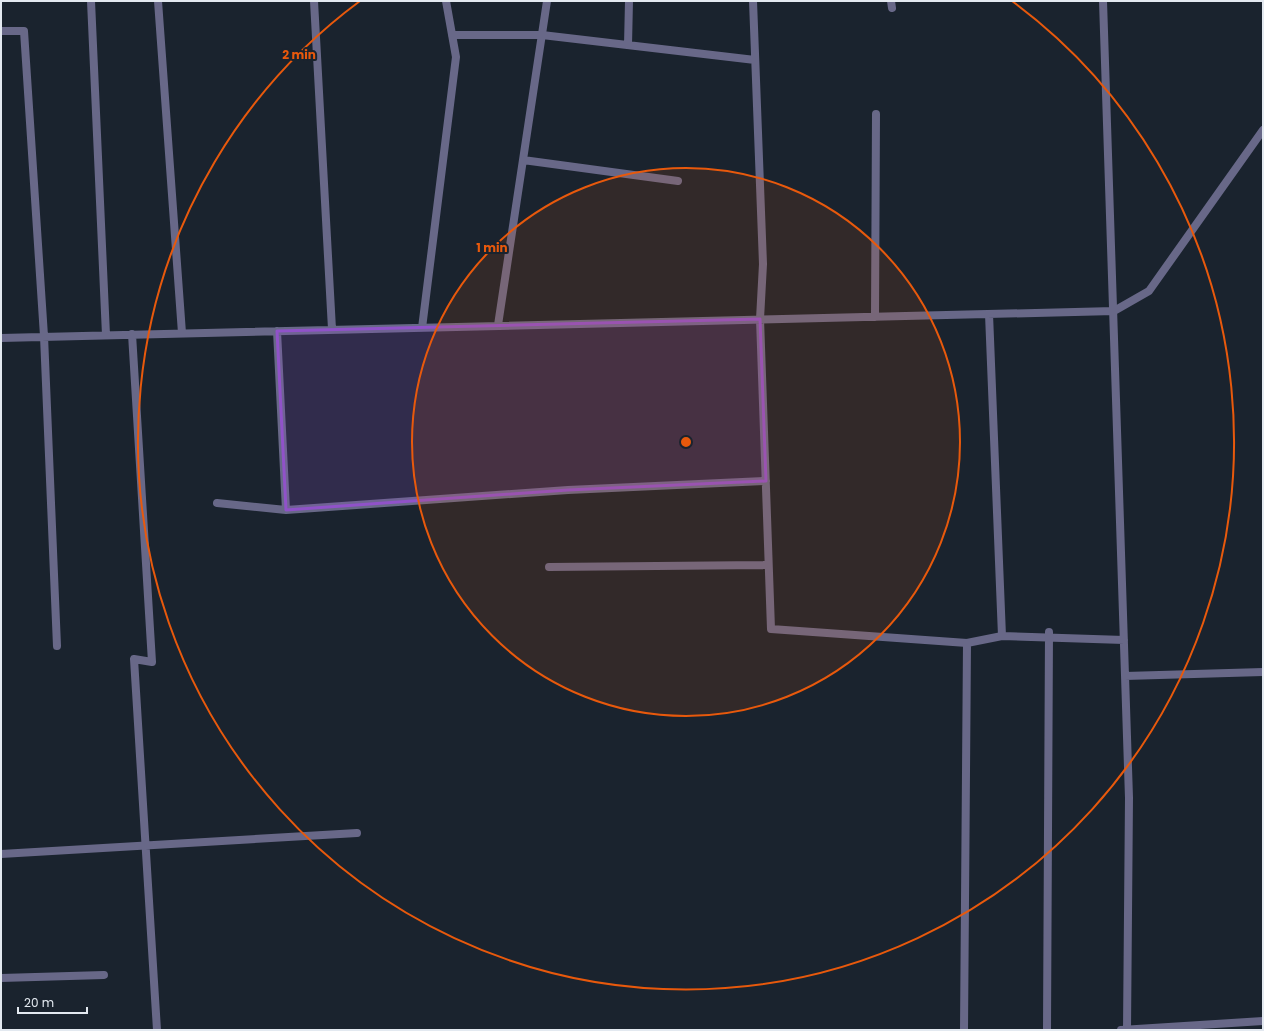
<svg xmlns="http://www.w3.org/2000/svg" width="1264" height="1031" font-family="Poppins,sans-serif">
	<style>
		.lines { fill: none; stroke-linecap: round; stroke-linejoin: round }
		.street { stroke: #686888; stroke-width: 8 }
		.marked { fill: #9052c9; fill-opacity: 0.2; stroke: #9052c9; stroke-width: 3; stroke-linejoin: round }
		.ring { fill: none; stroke: #e8590c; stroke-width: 2 }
		.centre { fill: #e8590c; stroke: #1a232e; stroke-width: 2 }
		.ring-label { font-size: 12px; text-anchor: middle; font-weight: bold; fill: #e8590c; stroke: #1a232e; stroke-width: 4; stroke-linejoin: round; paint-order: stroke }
	</style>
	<rect width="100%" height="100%" fill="#1a232e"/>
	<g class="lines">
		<path class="street" d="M 91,1 L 106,335
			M 158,1 L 182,333
			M 314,1 L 332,329
			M 753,1 L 763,264 L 760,319 L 771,629 L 967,643 L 964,1030
			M 891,1 L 892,8
			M 1103,1 L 1129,798 L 1127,1030
			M 1,31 L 24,31 L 44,336 L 57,646
			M 452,35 L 542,35 L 755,60
			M 628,45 L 629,1
			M 523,160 L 678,181
			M 875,317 L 876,114
			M 498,325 L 547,1
			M 422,328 L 456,57 L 446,1
			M 132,334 L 152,662 L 134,659 L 157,1030
			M 1,338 L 1114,311 L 1149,291 L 1263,130
			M 217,503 L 286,510 L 277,331
			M 286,510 L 568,490 L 766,481
			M 549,567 L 768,565
			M 1002,636 L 1124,640
			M 967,643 L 1002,636 L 989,314
			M 1125,676 L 1263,672
			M 1,854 L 357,833
			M 1,978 L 104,975
			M 1047,1030 L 1049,632
			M 1121,1030 L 1263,1021"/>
	</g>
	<path class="marked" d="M 760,319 L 766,481 L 568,490 L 286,510 L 277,331 Z"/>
	<circle cx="686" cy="442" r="274" fill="#e8590c" fill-opacity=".12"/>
	<g class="ring">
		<circle cx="686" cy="442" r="274"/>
		<path d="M1012 1A548 548 0 1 1 360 1"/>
	</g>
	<circle cx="686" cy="442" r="6" class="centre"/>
	<g class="ring-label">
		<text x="299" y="59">2 min</text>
		<text x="492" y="252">1 min</text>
	</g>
	<rect width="1264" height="1031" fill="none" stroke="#e3e9f0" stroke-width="4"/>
	<path d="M18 1007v6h69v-6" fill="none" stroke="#e3e9f0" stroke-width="2"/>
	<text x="24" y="1007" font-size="12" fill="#e3e9f0" stroke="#1a232e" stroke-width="3" paint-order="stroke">20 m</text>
</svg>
